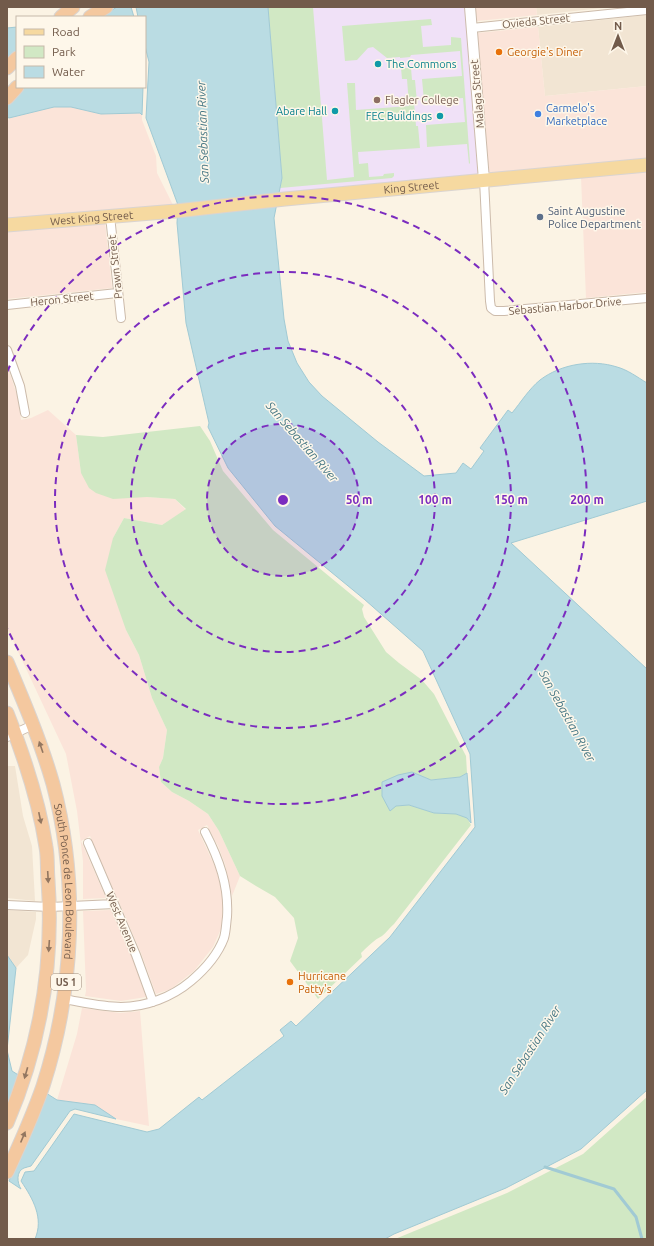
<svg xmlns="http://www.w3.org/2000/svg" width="654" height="1246" font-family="Ubuntu,sans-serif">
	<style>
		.residential { fill: #f2e5d3 }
		.commercial { fill: #fbe4d9 }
		.education { fill: #f0e1f7 }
		.green { fill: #d1e8c4 }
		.water { fill: #badce3; stroke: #a1cad4 }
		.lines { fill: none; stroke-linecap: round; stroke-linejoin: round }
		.stream { stroke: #a1cad4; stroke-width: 3 }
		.minor-casing { stroke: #ccbbab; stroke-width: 10 }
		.tertiary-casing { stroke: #ccbbab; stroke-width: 12 }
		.primary-casing { stroke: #dad4d0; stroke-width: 15 }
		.trunk-casing { stroke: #dad4d0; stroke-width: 15 }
		.minor { stroke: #fff; stroke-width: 8 }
		.tertiary { stroke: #fff; stroke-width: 10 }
		.primary { stroke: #f6d9a0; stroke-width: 13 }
		.trunk { stroke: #f4c89f; stroke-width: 13 }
		.oneway { fill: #927660 }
		.ring { fill: none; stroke: #7b2cbf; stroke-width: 2; stroke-dasharray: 7 5 }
		.food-dot { fill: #e8710a; stroke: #fef7ea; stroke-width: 1.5 }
		.culture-dot { fill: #0f9aa8; stroke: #fef7ea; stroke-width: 1.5 }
		.education-dot { fill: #8d6e63; stroke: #fef7ea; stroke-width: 1.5 }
		.shop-dot { fill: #3f7fe0; stroke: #fef7ea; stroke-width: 1.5 }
		.service-dot { fill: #5c6f8a; stroke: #fef7ea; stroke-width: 1.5 }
		.labels { text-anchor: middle; stroke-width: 3; stroke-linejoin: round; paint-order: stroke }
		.shield { fill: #fef7ea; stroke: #9c8a7b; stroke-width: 1 }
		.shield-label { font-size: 10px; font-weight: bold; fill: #725b4b }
		.street-label { font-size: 11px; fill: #725b4b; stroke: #fef7ea }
		.food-label { font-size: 11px; fill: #c56008; stroke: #fef7ea; text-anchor: start }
		.culture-label { font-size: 11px; fill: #0d838f; stroke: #fef7ea; text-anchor: end }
		.education-label { font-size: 11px; fill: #785e54; stroke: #fef7ea; text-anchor: start }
		.shop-label { font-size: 11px; fill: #366cbe; stroke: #fef7ea; text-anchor: start }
		.service-label { font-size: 11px; fill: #4e5e75; stroke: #fef7ea; text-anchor: start }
		.water-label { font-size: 12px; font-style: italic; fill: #477885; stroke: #fef7ea }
		.centre { fill: #7b2cbf; stroke: #fef7ea; stroke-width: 2 }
		.ring-label { font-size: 12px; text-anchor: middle; font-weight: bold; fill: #7b2cbf; stroke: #fef7ea; stroke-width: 3; stroke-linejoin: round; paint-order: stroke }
	</style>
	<rect width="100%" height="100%" fill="#fbf3e4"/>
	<path class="residential" d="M 536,7 L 612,7 L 537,15 Z
		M 647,15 L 647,86 L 545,96 L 538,27 Z
		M 7,766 L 15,766 L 23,816 L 32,846 L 35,901 L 7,898 Z
		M 7,910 L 36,912 L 36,919 L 28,955 L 16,968 L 7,955 Z"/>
	<path class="commercial" d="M 475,7 L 536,7 L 537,15 L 477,21 Z
		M 538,27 L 545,96 L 647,86 L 647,158 L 489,174 L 477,33 Z
		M 54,107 L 71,107 L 101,114 L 140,113 L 142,115 L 142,120 L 156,156 L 157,173 L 173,205 L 7,219 L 7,122 L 10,118 Z
		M 647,170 L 647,292 L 586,298 L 581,177 Z
		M 105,222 L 112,288 L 7,299 L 7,231 Z
		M 7,365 L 18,398 L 21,420 L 31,418 L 48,410 L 76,435 L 81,473 L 147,497 L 175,499 L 186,510 L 162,525 L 124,518 L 113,538 L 126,630 L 139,655 L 152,698 L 167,730 L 163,758 L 159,767 L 161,782 L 172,792 L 189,801 L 208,814 L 219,831 L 240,876 L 232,896 L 225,864 L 218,846 L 207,825 L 198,830 L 216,869 L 222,891 L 223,905 L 221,929 L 213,947 L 194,971 L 171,989 L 156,994 L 141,953 L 119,902 L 119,898 L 117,898 L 90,836 L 81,841 L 106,898 L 83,899 L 83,861 L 77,811 L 66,754 L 7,628 Z
		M 111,910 L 132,957 L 146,997 L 121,1001 L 85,996 L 86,991 L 83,911 Z
		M 82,1008 L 120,1013 L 140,1011 L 149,1126 L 116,1119 L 95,1105 L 57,1100 L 77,1034 Z"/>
	<path class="education" d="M 268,7 L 470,7 L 484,180 L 278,200 L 282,178 Z"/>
	<path class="green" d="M 268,7 L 313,7 L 327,180 L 354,177 L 347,83 L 355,83 L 356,110 L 409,106 L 407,79 L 402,79 L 401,68 L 411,68 L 412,80 L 415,80 L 417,102 L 414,102 L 416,126 L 418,126 L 420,148 L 358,152 L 359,164 L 368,163 L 369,177 L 383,176 L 384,174 L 394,173 L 394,176 L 392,178 L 280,188 L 282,178 Z
		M 431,19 L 432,25 L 421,26 L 423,47 L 451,45 L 451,37 L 461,38 L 470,163 L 469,164 L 467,144 L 427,147 L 426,125 L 465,122 L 463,98 L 424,101 L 422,79 L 462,76 L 460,51 L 411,55 L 410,57 L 400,58 L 400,57 L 387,58 L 373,47 L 368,48 L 357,60 L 345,61 L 342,26 Z
		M 200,426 L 210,441 L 223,471 L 273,530 L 364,605 L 362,609 L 364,617 L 386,652 L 399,663 L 422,680 L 434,694 L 466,756 L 467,773 L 460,777 L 430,780 L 412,772 L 396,806 L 409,805 L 434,813 L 456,814 L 467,818 L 471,825 L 394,924 C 389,928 386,933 382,936 C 374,940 368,946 361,953 L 362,957 L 318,999 L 290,961 L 298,938 L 294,918 L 275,897 L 256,886 L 240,876 L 219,831 L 208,814 L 189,801 L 172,792 L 161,782 L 159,767 L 163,758 L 167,730 L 152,698 L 139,655 L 126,630 L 105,570 L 113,538 L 124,518 L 162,525 L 186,509 L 175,499 L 147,497 L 113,499 L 96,493 L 89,488 L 81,473 L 76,435 L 103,437 Z
		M 647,1097 L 647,1239 L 395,1239 L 507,1193 L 583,1154 Z"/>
	<path class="water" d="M 117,7 L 131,7 L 134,17 L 100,17 Z
		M 136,7 L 268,7 L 282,178 L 274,218 L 284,319 L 288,341 L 297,363 L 309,382 L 322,396 L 378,442 L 424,476 L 456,473 L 463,463 L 471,469 L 484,451 L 480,448 L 508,410 L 512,413 C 521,402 529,389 540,380 C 561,364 592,359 617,367 C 628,370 637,377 647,383 L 647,501 L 511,543 L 647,669 L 647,1090 L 581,1149 L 506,1188 L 394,1234 L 385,1239 L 35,1239 C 44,1218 33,1199 21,1181 L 25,1172 L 34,1171 L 74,1114 L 147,1132 L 159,1129 L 199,1097 L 202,1100 L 284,1036 L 280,1030 L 291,1021 L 296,1026 L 390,937 L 475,827 L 470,754 L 423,651 L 364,599 L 275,526 L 228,468 L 208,427 L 209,423 L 186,323 L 177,223 L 178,205 L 146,118 L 149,62 L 145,46 L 145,17 L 138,17 Z
		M 17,27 L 17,50 L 7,60 L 7,28 Z
		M 25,87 L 143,87 L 142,115 L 140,113 L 101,114 L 71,107 L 54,107 L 9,118 L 7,117 L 7,106 Z
		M 412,772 L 431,780 L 460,777 L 467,773 L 471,823 L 467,818 L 456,814 L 434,813 L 409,805 L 396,806 L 390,811 L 382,796 L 382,782 L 398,775 Z
		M 7,955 L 16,968 L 7,1050 L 12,1071 L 20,1076 L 7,1110 Z
		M 46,1093 L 57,1100 L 95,1105 L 116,1119 L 75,1109 L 70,1111 L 31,1166 C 29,1167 26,1167 24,1168 C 16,1171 17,1183 21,1189 L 9,1181 L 37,1118 Z"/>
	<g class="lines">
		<path class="stream" d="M 545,1167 L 614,1189 L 636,1217 L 642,1239"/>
		<defs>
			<path id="minor" d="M 472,28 L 647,10
				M 484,180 L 490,301 L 491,308 L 495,311 L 504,311 L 647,298
				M 110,216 L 121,318
				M 7,305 L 117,293
				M 7,350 L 20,386 L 25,413
				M 7,737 L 33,725
				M 88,843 L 136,955 L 153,1002
				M 7,905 L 50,907 L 114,904
				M 63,999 C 82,1002 102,1007 121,1007 C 146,1007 172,997 191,981 C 204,970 218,954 224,938 C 226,931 226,924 227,917 C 229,886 219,859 205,832"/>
			<path id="tertiary" d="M 470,7 L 484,180"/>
			<g id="primary">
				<path id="s1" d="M 7,225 L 176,211 L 285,199 L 647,165"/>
			</g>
			<g id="trunk">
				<path d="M 61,17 L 73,7"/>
				<path d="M 90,17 L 106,7"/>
				<path d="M 7,68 L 17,58"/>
				<path d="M 7,98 L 17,87"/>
				<path id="s2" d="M 7,662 C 24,702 41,742 53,784 C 79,882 74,990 43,1086 C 33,1115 20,1144 7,1172"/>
				<path d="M 7,713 C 24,756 39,801 46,847 C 48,858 47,869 48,880 C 54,964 40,1046 7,1123"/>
			</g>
		</defs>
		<use href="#minor" class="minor-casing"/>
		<use href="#tertiary" class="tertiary-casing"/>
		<use href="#primary" class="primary-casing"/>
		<use href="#trunk" class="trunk-casing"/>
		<use href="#minor" class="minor"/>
		<use href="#tertiary" class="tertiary"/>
		<use href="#primary" class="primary"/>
		<use href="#trunk" class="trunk"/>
	</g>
	<defs><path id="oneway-solid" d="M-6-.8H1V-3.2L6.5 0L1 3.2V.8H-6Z"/></defs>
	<g class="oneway">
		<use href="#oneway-solid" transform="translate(41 747) rotate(-109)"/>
		<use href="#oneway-solid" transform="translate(40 818) rotate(78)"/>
		<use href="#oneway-solid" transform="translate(48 877) rotate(87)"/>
		<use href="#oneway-solid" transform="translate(49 946) rotate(94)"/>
		<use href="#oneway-solid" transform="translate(26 1073) rotate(106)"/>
		<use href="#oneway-solid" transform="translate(23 1137) rotate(-67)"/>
	</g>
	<circle cx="283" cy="500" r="76" fill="#7b2cbf" fill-opacity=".12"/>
	<g class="ring">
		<circle cx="283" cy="500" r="76"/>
		<circle cx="283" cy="500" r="152"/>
		<circle cx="283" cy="500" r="228"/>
		<path d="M7 372A304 304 0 1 1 7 628"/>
	</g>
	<g class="food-dot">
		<circle cx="499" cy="52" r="4"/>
		<circle cx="290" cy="982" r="4"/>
	</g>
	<g class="culture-dot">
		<circle cx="378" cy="64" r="4"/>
		<circle cx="335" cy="111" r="4"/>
		<circle cx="440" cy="116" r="4"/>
	</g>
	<circle class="education-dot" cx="377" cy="100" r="4"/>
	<circle class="shop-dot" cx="538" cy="114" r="4"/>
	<circle class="service-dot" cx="540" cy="217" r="4"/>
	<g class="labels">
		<rect class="shield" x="51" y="974" width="30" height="16" rx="3"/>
		<g class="shield-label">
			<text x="66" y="986">US 1</text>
		</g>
		<g class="street-label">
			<text transform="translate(536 21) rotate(-6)" y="4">Ovieda Street</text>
			<text transform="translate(477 94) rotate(-95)" y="4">Malaga Street</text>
			<text dy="4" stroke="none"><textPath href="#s1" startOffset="406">King Street</textPath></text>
			<text dy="4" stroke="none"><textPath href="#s1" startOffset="85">West King Street</textPath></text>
			<text transform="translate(115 267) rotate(-96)" y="4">Prawn Street</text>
			<text transform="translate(62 299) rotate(-6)" y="4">Heron Street</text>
			<text transform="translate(565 306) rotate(-5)" y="4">Sebastian Harbor Drive</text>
			<text dy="4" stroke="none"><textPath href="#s2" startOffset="229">South Ponce de Leon Boulevard</textPath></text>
			<text transform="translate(122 922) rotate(67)" y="4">West Avenue</text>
		</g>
		<g class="food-label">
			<text x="507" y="56">Georgie's Diner</text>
			<text x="298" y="980">Hurricane<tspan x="298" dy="13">Patty's</tspan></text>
		</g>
		<g class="culture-label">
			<text x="386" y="68" text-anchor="start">The Commons</text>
			<text x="327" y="115">Abare Hall</text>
			<text x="432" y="120">FEC Buildings</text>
		</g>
		<g class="education-label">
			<text x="385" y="104">Flagler College</text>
		</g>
		<g class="shop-label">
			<text x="546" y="112">Carmelo's<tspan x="546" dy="13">Marketplace</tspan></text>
		</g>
		<g class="service-label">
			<text x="548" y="215">Saint Augustine<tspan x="548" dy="13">Police Department</tspan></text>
		</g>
		<g class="water-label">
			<text transform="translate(203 132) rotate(-92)" y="4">San Sebastian River</text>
			<text transform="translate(302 442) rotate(49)" y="4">San Sebastian River</text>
			<text transform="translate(567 716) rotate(61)" y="4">San Sebastian River</text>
			<text transform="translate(530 1050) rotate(-57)" y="4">San Sebastian River</text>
		</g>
	</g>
	<circle cx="283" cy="500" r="6" class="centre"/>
	<g class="ring-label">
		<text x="359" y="504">50 m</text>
		<text x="435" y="504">100 m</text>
		<text x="511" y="504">150 m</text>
		<text x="587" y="504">200 m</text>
	</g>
	<rect width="654" height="1246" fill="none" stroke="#725b4b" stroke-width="16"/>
	<rect x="16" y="16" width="130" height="72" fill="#fef7ea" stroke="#c6b9aa"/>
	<rect x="24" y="29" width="20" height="6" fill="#f6d9a0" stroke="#c6b9aa"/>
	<text x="52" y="36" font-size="12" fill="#725b4b">Road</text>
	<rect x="24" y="46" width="20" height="12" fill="#d1e8c4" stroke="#c6b9aa"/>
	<text x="52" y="56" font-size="12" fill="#725b4b">Park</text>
	<rect x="24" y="66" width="20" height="12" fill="#badce3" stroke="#c6b9aa"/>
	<text x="52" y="76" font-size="12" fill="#725b4b">Water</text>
	<g transform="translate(618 36)" stroke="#fef7ea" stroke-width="3" paint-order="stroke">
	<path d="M0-3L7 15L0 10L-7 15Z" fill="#725b4b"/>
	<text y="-6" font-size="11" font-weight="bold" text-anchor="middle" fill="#725b4b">N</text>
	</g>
</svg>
